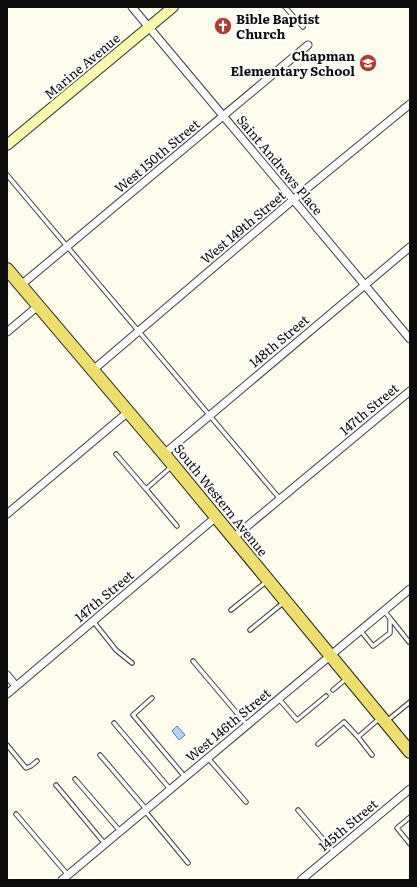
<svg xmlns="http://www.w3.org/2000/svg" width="417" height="887" font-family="Literata,serif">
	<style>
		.water { fill: #b6d3f1; stroke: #427fc3 }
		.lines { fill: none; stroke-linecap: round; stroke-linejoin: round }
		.lane-casing { stroke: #3f3f3f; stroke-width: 5.5 }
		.street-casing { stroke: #3f3f3f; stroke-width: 9 }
		.secondary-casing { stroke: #2e2e2e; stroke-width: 12 }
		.primary-casing { stroke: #1d1d1d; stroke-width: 14 }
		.lane { stroke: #fff; stroke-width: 3.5 }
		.street { stroke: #fff; stroke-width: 7 }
		.secondary { stroke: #f8f9ad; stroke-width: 10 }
		.primary { stroke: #eedf6d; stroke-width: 12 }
		.labels { text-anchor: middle; stroke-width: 4; stroke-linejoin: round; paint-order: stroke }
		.poi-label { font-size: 13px; font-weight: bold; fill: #0c0c0c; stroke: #fff; text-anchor: start }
		.street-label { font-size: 13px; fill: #0c0c0c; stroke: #fff }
	</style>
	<rect width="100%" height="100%" fill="#fefced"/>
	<path class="water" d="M 177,726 L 185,735 L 179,740 L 172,731 Z"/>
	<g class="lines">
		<defs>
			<path id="lane" d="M 285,7 L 303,27
				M 7,175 L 280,499
				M 116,454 L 146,489 L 171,467
				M 146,489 L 177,526
				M 231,610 L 266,582
				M 390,618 L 409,642
				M 93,621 L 116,650 L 132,663
				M 250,630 L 283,603
				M 360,630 L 373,646 L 390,633 L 390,618 L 384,611
				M 193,661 L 247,725
				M 333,690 L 346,679
				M 152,698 L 133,715 L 185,777
				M 279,699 L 297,720 L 326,696
				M 388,720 L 410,702
				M 114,723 L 170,789
				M 358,737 L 372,755
				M 318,744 L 344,722 L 358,737 L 380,718
				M 7,745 L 26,768 L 31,766 L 37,761
				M 100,755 L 146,809
				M 208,758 L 246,802
				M 75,779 L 120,831
				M 56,785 L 105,844
				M 298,810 L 334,852
				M 145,811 L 188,863
				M 16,814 L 68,875
				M 410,817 L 397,828 L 410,844"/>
			<path id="street" d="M 132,7 L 410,339
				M 21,285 L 308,45
				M 7,332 L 38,306
				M 93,370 L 294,199 L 410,104
				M 164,454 L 410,247
				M 7,514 L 128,412
				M 233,538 L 410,391
				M 7,675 L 16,686
				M 7,694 L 216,517
				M 62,880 L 410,589
				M 301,880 L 410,789"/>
			<path id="secondary" d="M 7,145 L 173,7"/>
			<path id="primary" d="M 7,269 L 164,454 L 410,752"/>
		</defs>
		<use href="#lane" class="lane-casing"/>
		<use href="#street" class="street-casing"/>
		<use href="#secondary" class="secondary-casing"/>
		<use href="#primary" class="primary-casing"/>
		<use href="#lane" class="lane"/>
		<use href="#street" class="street"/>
		<use href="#secondary" class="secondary"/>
		<use href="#primary" class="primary"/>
	</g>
	<defs>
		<symbol id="church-disc" viewBox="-11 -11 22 22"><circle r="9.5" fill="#b2392f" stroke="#fff"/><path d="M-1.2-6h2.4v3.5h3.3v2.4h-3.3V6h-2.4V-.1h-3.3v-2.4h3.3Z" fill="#fff"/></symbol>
		<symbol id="school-disc" viewBox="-11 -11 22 22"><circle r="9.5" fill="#b2392f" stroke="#fff"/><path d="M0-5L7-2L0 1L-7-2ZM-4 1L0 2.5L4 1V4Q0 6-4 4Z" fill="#fff"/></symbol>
	</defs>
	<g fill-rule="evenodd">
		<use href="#church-disc" x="213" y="16" width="20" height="20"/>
		<use href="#school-disc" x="358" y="53" width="20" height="20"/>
	</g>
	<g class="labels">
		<g class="poi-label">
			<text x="236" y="24">Bible Baptist<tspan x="236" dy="15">Church</tspan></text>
			<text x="355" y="61" text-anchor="end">Chapman<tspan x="355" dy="15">Elementary School</tspan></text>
		</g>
		<g class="street-label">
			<text transform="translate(82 66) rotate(-40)" y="5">Marine Avenue</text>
			<text transform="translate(157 156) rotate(-40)" y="5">West 150th Street</text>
			<text transform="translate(280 165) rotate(50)" y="5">Saint Andrews Place</text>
			<text transform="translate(243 227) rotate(-40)" y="5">West 149th Street</text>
			<text transform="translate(279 341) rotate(-40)" y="5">148th Street</text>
			<text transform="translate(369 409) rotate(-40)" y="5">147th Street</text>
			<text transform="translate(221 500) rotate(51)" y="5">South Western Avenue</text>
			<text transform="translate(104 596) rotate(-40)" y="5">147th Street</text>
			<text transform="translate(228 725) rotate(-40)" y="5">West 146th Street</text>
			<text transform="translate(348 825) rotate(-40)" y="5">145th Street</text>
		</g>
	</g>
	<rect width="417" height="887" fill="none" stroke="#0c0c0c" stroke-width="16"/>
</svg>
